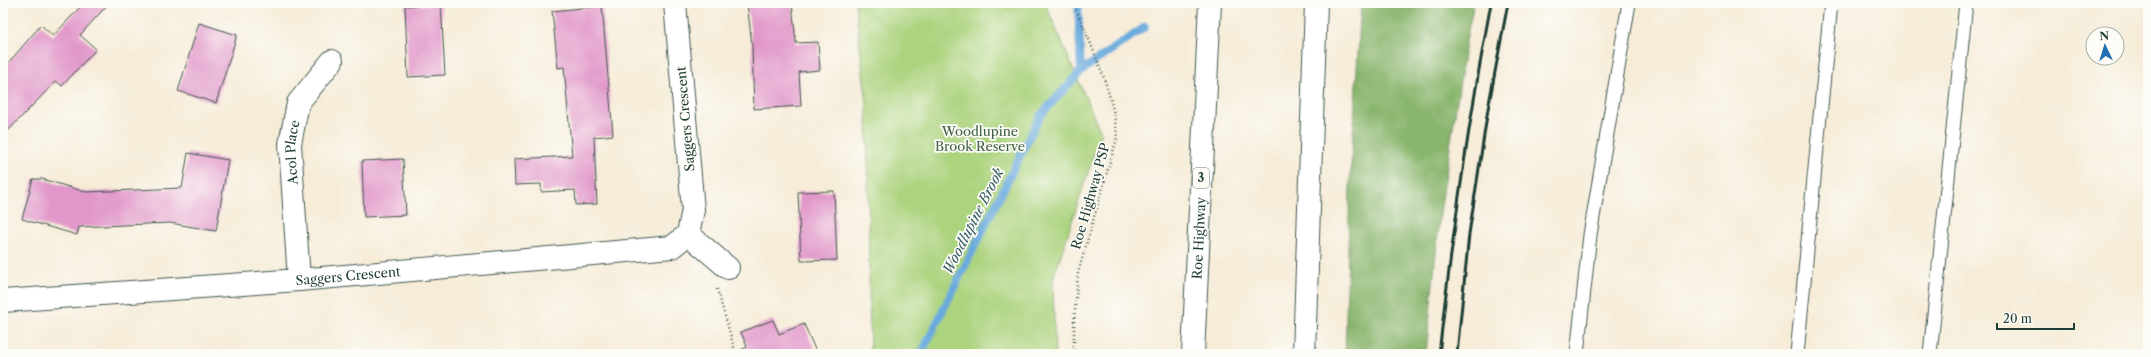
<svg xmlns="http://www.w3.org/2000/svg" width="2151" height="357" font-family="'Libre Caslon Text',serif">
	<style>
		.green { fill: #acd37e; stroke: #668859 }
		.forest { fill: #89b56d; stroke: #547950 }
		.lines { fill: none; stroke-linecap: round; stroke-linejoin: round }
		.stream { stroke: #69aadd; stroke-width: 8 }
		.building { fill: #e197c9 }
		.lane-casing { stroke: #3f574d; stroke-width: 15 }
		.street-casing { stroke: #3f574d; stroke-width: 24 }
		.highway-casing { stroke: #3f574d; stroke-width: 24 }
		.path { stroke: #3f574d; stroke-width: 2.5; stroke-dasharray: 1 3; stroke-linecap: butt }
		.lane { stroke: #fff; stroke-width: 13 }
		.street { stroke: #fff; stroke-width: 22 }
		.highway { stroke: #fff; stroke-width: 22 }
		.rail { stroke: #1f3d34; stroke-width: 3 }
		.labels { text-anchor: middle; stroke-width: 3.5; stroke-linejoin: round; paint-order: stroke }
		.shield { fill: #fdfcf7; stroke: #62766e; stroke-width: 1 }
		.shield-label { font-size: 12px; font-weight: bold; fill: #1f3d34 }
		.street-label { font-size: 13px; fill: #1f3d34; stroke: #fdfcf7 }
		.park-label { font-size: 13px; fill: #426246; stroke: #fdfcf7 }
		.water-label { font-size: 14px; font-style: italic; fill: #355e67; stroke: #fdfcf7 }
	</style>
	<rect width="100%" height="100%" fill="#fdfcf7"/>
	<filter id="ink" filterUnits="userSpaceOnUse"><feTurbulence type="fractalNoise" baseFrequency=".025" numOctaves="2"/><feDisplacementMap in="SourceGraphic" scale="8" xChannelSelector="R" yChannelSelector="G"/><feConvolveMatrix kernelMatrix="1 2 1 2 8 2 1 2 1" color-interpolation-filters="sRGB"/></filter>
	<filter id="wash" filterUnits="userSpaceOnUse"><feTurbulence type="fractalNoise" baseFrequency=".012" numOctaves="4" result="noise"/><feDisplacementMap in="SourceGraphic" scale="16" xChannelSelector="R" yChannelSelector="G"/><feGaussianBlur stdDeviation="0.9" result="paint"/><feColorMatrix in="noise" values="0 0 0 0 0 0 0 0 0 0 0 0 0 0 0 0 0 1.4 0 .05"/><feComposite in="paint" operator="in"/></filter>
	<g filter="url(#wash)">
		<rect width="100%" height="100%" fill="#f6ecd8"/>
		<path class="green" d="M 855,3 L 1045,3 L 1101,133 L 1053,279 L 1055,354 L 870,354 L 867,106 Z"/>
		<path class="forest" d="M 1361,3 L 1474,3 L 1467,35 L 1440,213 L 1426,354 L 1345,354 L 1350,184 Z"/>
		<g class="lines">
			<path class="stream" d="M 1078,3 L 1081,71
				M 921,354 L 1040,116 L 1081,71 L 1145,27"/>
		</g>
		<g id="blocks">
			<path class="building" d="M 84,3 L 109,3 L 80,35 L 96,49 L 62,86 L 56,81 L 3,136 L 3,69 L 41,25 L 53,36 Z
				M 747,3 L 792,3 L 796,43 L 818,42 L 820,70 L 799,72 L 801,106 L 754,109 L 752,45 Z
				M 441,4 L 445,75 L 408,77 L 405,6 Z
				M 602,6 L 613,135 L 594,137 L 597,204 L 576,205 L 575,190 L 541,192 L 541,184 L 515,185 L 514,159 L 572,156 L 564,67 L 558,68 L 552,11 Z
				M 199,23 L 237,35 L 216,103 L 178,91 Z
				M 188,153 L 228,160 L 216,231 L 170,223 L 79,227 L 77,235 L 22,219 L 33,179 L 42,179 L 86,192 L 182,188 Z
				M 403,159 L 406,215 L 364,217 L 362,161 Z
				M 834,191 L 837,260 L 801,261 L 798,192 Z
				M 773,320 L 779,334 L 804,324 L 817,354 L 733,354 L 747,347 L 741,332 Z"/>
		</g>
	</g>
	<g filter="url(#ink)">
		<use href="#blocks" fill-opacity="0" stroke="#3f574d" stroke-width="1"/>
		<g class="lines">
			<defs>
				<path id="lane" d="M 1577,354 L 1590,235 L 1629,3
					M 1797,354 L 1831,3
					M 1930,354 L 1966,3"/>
				<g id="street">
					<path d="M 688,234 L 728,268"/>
					<path id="s1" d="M 299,280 L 290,144 L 298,103 L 332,61"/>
					<path id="s2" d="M 3,301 L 299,280 L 672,247 L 688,234 L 693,210 L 675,3"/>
				</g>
				<g id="highway">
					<path id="s3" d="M 1193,354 L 1210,3"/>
					<path d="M 1304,354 L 1316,3"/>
				</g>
			</defs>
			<use href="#lane" class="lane-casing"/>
			<use href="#street" class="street-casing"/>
			<use href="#highway" class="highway-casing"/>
			<path class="path" d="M 717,289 L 736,354
				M 1074,354 L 1074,322 L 1078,273 L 1117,138 C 1114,93 1093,50 1076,9 L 1076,3"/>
			<use href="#lane" class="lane"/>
			<use href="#street" class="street"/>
			<use href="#highway" class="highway"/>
			<path class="rail" d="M 1439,354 C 1452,236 1469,120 1491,3
				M 1457,354 L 1469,234 L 1488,109 L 1508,3"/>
		</g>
	</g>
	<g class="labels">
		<rect class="shield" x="1193" y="168" width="16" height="20" rx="3"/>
		<g class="shield-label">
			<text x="1201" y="182">3</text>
		</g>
		<g class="street-label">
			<text transform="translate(685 119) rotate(-95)" y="5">Saggers Crescent</text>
			<text dy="5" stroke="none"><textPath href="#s1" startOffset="128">Acol Place</textPath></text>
			<text transform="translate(1090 196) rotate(-74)" y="5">Roe Highway PSP</text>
			<text dy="5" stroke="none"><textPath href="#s3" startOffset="116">Roe Highway</textPath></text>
			<text dy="5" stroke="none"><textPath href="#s2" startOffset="346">Saggers Crescent</textPath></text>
		</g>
		<g class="park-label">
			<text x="980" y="136">Woodlupine<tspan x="980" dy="15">Brook Reserve</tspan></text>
		</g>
		<g class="water-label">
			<text transform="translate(973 221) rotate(-63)" y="5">Woodlupine Brook</text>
		</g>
	</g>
	<rect width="2151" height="357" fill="none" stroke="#fdfcf7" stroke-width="16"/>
	<g transform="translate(2105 46) rotate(356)"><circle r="19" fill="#fdfcf7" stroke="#a4b0a9"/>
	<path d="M0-3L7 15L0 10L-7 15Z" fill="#1f6fb2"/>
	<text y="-6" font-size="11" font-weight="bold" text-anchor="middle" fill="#1f3d34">N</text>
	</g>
	<path d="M1997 323v6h77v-6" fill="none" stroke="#1f3d34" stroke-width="2"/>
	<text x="2003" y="323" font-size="12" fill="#1f3d34" stroke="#fdfcf7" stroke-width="3" paint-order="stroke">20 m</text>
</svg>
